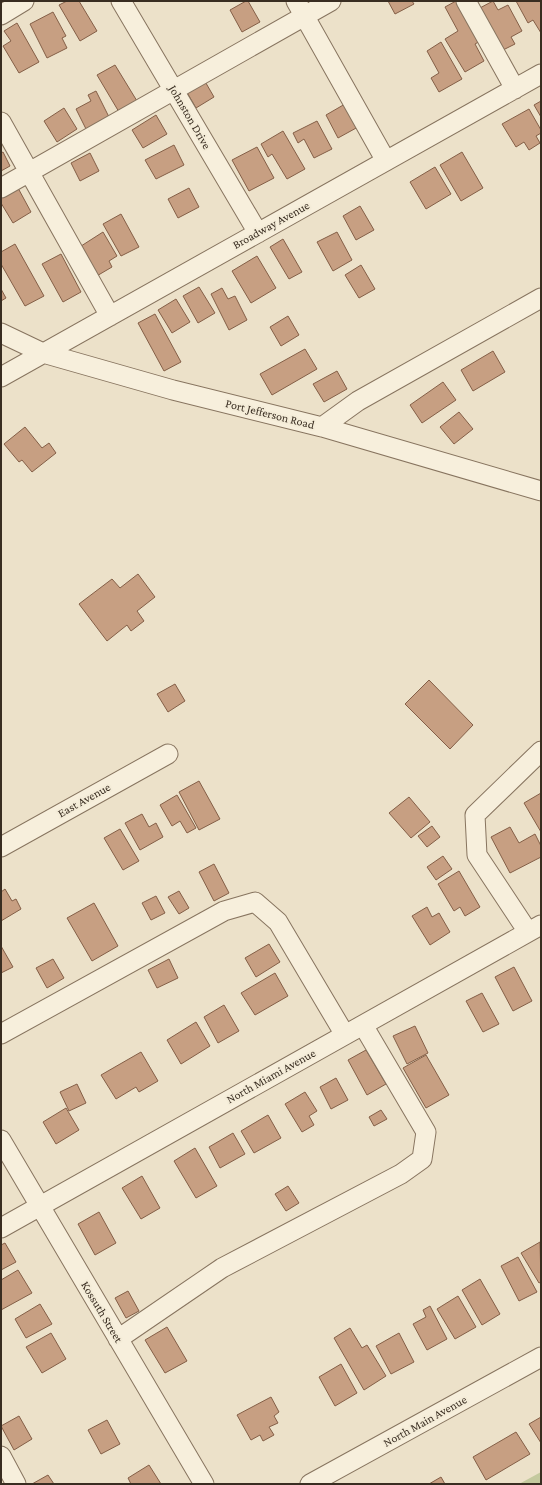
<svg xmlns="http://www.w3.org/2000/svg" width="542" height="1485" font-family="'Crimson Pro',serif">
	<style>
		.green { fill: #c4c99e }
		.building { fill: #c79f82; stroke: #845f47 }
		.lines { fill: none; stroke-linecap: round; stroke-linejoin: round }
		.minor-casing { stroke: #87745f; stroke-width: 21 }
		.minor { stroke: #f7efdc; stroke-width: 19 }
		.labels { text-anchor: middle; stroke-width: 4; stroke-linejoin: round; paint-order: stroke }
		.street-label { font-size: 12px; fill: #392d21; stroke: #f4ecd8 }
	</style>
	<rect width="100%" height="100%" fill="#ece1c9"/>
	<path class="green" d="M 541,1472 L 541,1484 L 519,1484 Z"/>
	<path class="building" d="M 67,1 L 79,1 L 97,31 L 80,41 L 59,5 Z
		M 246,1 L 248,1 L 260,22 L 242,32 L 230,10 Z
		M 388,1 L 412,1 L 414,4 L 395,14 Z
		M 456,1 L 459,1 L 482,40 L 475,44 L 484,61 L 465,72 L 445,39 L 458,31 L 445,7 Z
		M 493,1 L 498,10 L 508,5 L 522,31 L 511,37 L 515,44 L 501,51 L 478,9 Z
		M 516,1 L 541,1 L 541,33 L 533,20 L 528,23 Z
		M 53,12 L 66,36 L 62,38 L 67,48 L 47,58 L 30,24 Z
		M 17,23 L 39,62 L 19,73 L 3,46 L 11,41 L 4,31 Z
		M 441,42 L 462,79 L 439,92 L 431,78 L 439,73 L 427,51 Z
		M 115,65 L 137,101 L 119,112 L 97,75 Z
		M 203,78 L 214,97 L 196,108 L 185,89 Z
		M 96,91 L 109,117 L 86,129 L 76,109 L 91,101 L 88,95 Z
		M 541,101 L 541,117 L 534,105 Z
		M 345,104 L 358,127 L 338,138 L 326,115 Z
		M 64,108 L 77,129 L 57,142 L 44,121 Z
		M 529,109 L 541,130 L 541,133 L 536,136 L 540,143 L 529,150 L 524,142 L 516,147 L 502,124 Z
		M 156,115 L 167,134 L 143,148 L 132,130 Z
		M 317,121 L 332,149 L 314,158 L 304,139 L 298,143 L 293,133 Z
		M 283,131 L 305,169 L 287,179 L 272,154 L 268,157 L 261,144 Z
		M 174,145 L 184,165 L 156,179 L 145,160 Z
		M 257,147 L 274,178 L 249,191 L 232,160 Z
		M 3,152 L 10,166 L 1,171 L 1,153 Z
		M 462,152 L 483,188 L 461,201 L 440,165 Z
		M 90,153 L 99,171 L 80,181 L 71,163 Z
		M 435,167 L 451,194 L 426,209 L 410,182 Z
		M 18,188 L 31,212 L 13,223 L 1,203 L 1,198 Z
		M 189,188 L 199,207 L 178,218 L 168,199 Z
		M 360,206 L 374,230 L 356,240 L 343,216 Z
		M 121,214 L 139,247 L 121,256 L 103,224 Z
		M 103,232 L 117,256 L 109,261 L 112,267 L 95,277 L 78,248 Z
		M 337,232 L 352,260 L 333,271 L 317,242 Z
		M 283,239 L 302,272 L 289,279 L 270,247 Z
		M 15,244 L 44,296 L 25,306 L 1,264 L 1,252 Z
		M 61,254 L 81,292 L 63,302 L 42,264 Z
		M 257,256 L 276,288 L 251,303 L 232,271 Z
		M 361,265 L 375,289 L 359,298 L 345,275 Z
		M 199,287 L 215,313 L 198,323 L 183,296 Z
		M 222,288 L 228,299 L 235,296 L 247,320 L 229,330 L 211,294 Z
		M 1,289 L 6,298 L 1,301 Z
		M 176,299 L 190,322 L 172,333 L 158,310 Z
		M 155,314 L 181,362 L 164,371 L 138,323 Z
		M 288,316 L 299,335 L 281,346 L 270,327 Z
		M 305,349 L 317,369 L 272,395 L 260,374 Z
		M 493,351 L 505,372 L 473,391 L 461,370 Z
		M 337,371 L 347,389 L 324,402 L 313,384 Z
		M 443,382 L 456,400 L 422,423 L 410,405 Z
		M 459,412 L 473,429 L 454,444 L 440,427 Z
		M 25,427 L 42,448 L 49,443 L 56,453 L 32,472 L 22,460 L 19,462 L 4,444 Z
		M 138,574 L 155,597 L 137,611 L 144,621 L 131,631 L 127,625 L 107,641 L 79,604 L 112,579 L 120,588 Z
		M 429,680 L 473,725 L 450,749 L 405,704 Z
		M 175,684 L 185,701 L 168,712 L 157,694 Z
		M 199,781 L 220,819 L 199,830 L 179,792 Z
		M 541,793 L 541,832 L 524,803 Z
		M 177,795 L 196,828 L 187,833 L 180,821 L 172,826 L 160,805 Z
		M 409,797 L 430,822 L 411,838 L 389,813 Z
		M 142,814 L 149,827 L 156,823 L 163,837 L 140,850 L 125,823 Z
		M 432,826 L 440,837 L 427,847 L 418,836 Z
		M 510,827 L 519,843 L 535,834 L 541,846 L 541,857 L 510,873 L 491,837 Z
		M 120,829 L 139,861 L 123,870 L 104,838 Z
		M 443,856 L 452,869 L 436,880 L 427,867 Z
		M 214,864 L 229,893 L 214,901 L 199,872 Z
		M 459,871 L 480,907 L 465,916 L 460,907 L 454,911 L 438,884 Z
		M 5,889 L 12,901 L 16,899 L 21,909 L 1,921 L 1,892 Z
		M 179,891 L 189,908 L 179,914 L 168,897 Z
		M 156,896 L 165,913 L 151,920 L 142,903 Z
		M 94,903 L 118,946 L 92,961 L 67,918 Z
		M 427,907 L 432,917 L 439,913 L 450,932 L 430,945 L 412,916 Z
		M 269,944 L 280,962 L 256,977 L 245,958 Z
		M 1,946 L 13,967 L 1,973 Z
		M 53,959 L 64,978 L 47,988 L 36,968 Z
		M 169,959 L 178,978 L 157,988 L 148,970 Z
		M 514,967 L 532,1001 L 513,1011 L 495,977 Z
		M 275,973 L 288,996 L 255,1015 L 241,993 Z
		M 482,993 L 499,1024 L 483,1032 L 466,1001 Z
		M 224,1005 L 239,1031 L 218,1043 L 204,1017 Z
		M 196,1022 L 210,1046 L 181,1064 L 167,1040 Z
		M 415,1026 L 428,1053 L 407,1064 L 393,1036 Z
		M 366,1050 L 386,1084 L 367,1095 L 348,1060 Z
		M 141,1052 L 158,1081 L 139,1092 L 136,1087 L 116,1099 L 101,1075 Z
		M 426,1055 L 449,1095 L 426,1108 L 403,1068 Z
		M 336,1078 L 348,1100 L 331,1109 L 320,1087 Z
		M 77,1084 L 86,1103 L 69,1111 L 60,1092 Z
		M 305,1092 L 317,1111 L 309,1116 L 314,1125 L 302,1132 L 285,1104 Z
		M 66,1108 L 79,1130 L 56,1144 L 43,1122 Z
		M 381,1110 L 387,1119 L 374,1126 L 369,1117 Z
		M 268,1115 L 281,1138 L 254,1153 L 241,1131 Z
		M 233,1133 L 245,1154 L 220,1168 L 209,1147 Z
		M 195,1148 L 217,1186 L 196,1198 L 174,1161 Z
		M 142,1176 L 160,1208 L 141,1219 L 122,1188 Z
		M 288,1186 L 299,1203 L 286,1211 L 275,1194 Z
		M 99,1212 L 116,1243 L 95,1255 L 78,1224 Z
		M 540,1242 L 541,1282 L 539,1283 L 521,1253 Z
		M 5,1243 L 16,1262 L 1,1270 L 1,1245 Z
		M 518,1257 L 537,1292 L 519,1301 L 501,1266 Z
		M 18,1270 L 32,1293 L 1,1310 L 1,1280 Z
		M 480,1279 L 500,1314 L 482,1325 L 462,1290 Z
		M 128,1291 L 139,1311 L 126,1318 L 115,1298 Z
		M 458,1296 L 476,1327 L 455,1339 L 437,1309 Z
		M 40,1304 L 52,1324 L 26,1338 L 15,1319 Z
		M 430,1306 L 447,1339 L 427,1350 L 413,1324 L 426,1317 L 423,1310 Z
		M 167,1327 L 187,1361 L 165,1373 L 145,1340 Z
		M 350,1328 L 362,1348 L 367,1345 L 386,1376 L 364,1390 L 334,1338 Z
		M 51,1333 L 66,1359 L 42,1373 L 26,1347 Z
		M 399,1333 L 414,1362 L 391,1374 L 376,1346 Z
		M 341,1364 L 357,1393 L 335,1406 L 319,1377 Z
		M 271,1397 L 279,1412 L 274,1416 L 278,1423 L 269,1427 L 274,1435 L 263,1441 L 260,1435 L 251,1440 L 237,1415 Z
		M 19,1416 L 32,1439 L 14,1450 L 1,1426 Z
		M 541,1417 L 541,1443 L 529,1424 Z
		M 107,1420 L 120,1444 L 101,1454 L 88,1430 Z
		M 516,1432 L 530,1454 L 486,1480 L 473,1457 Z
		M 149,1465 L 161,1484 L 131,1484 L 128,1478 Z
		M 48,1475 L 54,1484 L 32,1484 Z
		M 441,1477 L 445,1484 L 429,1484 Z"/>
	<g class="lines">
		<defs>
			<path id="minor" d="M 121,1 L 258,233
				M 296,1 L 386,161
				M 466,1 L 515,89
				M 1,15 L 24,1
				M 1,122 L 110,316
				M 1,188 L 331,1
				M 1,333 L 43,353 L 173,390 L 322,427 L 541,491
				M 1,377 L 541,74
				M 322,427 L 358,401 L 541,298
				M 1,847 L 168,754
				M 528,932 L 477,855 L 475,815 L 541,751
				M 1,1034 L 224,911 L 255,902 L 278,922 L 345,1035
				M 1,1140 L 204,1484
				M 1,1228 L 541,925
				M 118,1339 L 222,1268 L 401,1174 L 422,1159 L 426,1132 L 363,1025
				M 1,1456 L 16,1484
				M 310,1484 L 541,1357"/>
		</defs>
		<use href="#minor" class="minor-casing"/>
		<use href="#minor" class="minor"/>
	</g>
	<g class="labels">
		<g class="street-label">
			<text transform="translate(190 117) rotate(60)" y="4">Johnston Drive</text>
			<text transform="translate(271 225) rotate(-29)" y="4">Broadway Avenue</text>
			<text transform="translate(270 414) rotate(14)" y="4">Port Jefferson Road</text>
			<text transform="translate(84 800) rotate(-29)" y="4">East Avenue</text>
			<text transform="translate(271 1076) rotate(-29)" y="4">North Miami Avenue</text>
			<text transform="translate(102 1312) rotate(59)" y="4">Kossuth Street</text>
			<text transform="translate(425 1421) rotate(-29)" y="4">North Main Avenue</text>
		</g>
	</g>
	<rect width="542" height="1485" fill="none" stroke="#392d21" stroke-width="4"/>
</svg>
